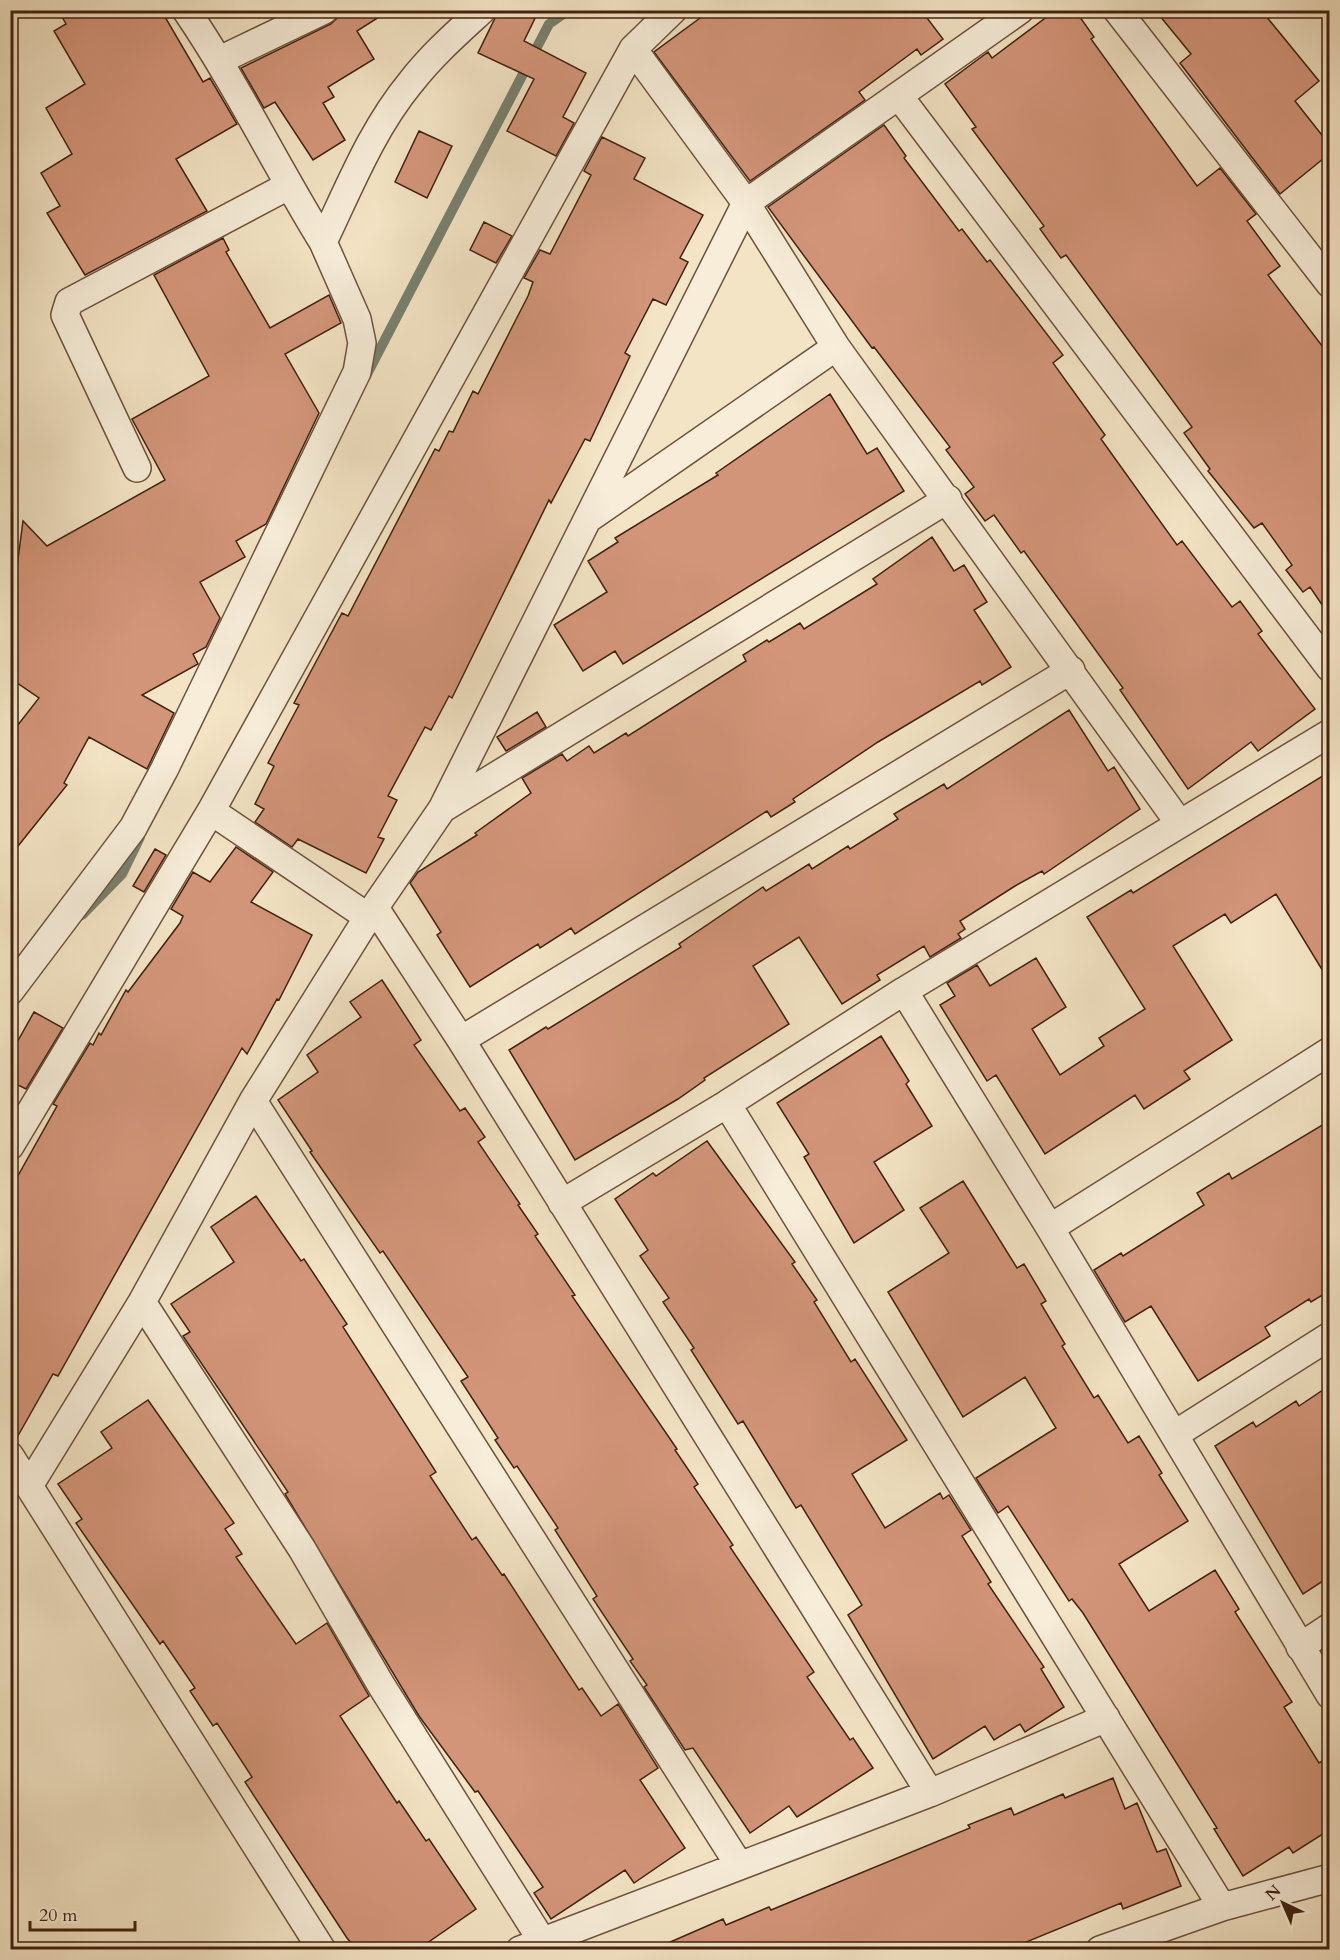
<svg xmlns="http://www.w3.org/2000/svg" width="1340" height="1960" font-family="Cardo,serif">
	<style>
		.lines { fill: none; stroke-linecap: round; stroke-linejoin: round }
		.stream { stroke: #78806f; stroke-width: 10 }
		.building { fill: #d3957a; stroke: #41220e; stroke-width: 1.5 }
		.street-casing { stroke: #6e523c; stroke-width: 30 }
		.street { stroke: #f7edd9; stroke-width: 27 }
	</style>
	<rect width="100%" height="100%" fill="#f3e4c5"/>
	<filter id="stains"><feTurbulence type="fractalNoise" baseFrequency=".00333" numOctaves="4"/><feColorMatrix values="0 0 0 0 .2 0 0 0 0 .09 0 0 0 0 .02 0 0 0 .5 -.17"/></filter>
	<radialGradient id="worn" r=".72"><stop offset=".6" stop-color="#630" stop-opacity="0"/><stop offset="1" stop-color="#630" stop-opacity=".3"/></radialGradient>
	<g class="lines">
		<path class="stream" d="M 366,376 L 549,24 L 569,10
			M 82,915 L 122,874 L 140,837"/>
	</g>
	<path class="building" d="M 58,10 L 161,10 L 203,82 L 210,78 L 237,124 L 176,159 L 207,211 L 85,275 L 47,213 L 60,206 L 41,173 L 72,154 L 46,108 L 85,84 L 54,31 L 66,24 Z
		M 340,10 L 390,10 L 357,31 L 374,59 L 328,87 L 334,97 L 323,103 L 345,140 L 313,160 L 275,102 L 264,108 L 241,68 L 331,24 L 337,18 Z
		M 499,10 L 539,10 L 524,41 L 586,73 L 563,117 L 574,123 L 556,156 L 507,131 L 534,79 L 478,53 Z
		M 711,10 L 921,10 L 943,39 L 921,55 L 917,49 L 859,92 L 865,100 L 750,181 L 654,52 Z
		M 1056,10 L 1075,10 L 1094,37 L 1091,39 L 1197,186 L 1220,168 L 1256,214 L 1247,221 L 1280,266 L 1268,275 L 1329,355 L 1329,615 L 1310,587 L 1303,592 L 1286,570 L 1292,565 L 1262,523 L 1254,528 L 1208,471 L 1210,469 L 1184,433 L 1192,427 L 1066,255 L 1061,258 L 1040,229 L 1044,226 L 972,129 L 976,127 L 945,84 L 988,52 L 992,58 Z
		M 1155,10 L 1261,10 L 1319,81 L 1295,101 L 1329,144 L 1329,154 L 1280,194 L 1180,63 L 1191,54 Z
		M 884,125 L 906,156 L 904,158 L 959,231 L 962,229 L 987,262 L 990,260 L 1063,355 L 1053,363 L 1105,435 L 1101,439 L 1177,545 L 1182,541 L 1232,607 L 1240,601 L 1262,631 L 1258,634 L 1315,709 L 1258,751 L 1251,742 L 1188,789 L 1120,690 L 1123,688 L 1024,551 L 1021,553 L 994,515 L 985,521 L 965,494 L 974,487 L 946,450 L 950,447 L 874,347 L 872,348 L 768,207 Z
		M 419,131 L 452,146 L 427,198 L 395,182 Z
		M 602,137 L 645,158 L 634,179 L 703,215 L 680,258 L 688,262 L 666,305 L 653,299 L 625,353 L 630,356 L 590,441 L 585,439 L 551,503 L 549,500 L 452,698 L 449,696 L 431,730 L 425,727 L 388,796 L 397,800 L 378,837 L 384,839 L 366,873 L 298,839 L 292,847 L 255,822 L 264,809 L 255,804 L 274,766 L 268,763 L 299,705 L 294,703 L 342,613 L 348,616 L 435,449 L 439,451 L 449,431 L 453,432 L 473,391 L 478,394 L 528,296 L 533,282 L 524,278 L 540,250 L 550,254 L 591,175 L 584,171 Z
		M 484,222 L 512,236 L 496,263 L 470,250 Z
		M 223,238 L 229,250 L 226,252 L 270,328 L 329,295 L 341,323 L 285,354 L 319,413 L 266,524 L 236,541 L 245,557 L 200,582 L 220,618 L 206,647 L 193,654 L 198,664 L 142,695 L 174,713 L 147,769 L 89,737 L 64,783 L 67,785 L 10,856 L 10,735 L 39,698 L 10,678 L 10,621 L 23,521 L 47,546 L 165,480 L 132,419 L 209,376 L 154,275 Z
		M 830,394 L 867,454 L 877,448 L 904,491 L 623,664 L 615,651 L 583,671 L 554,625 L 607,592 L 588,561 L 618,542 L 615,538 L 718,475 L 716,473 Z
		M 932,537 L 954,571 L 964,565 L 987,602 L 974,610 L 1011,667 L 982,685 L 980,681 L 878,742 L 793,799 L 795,802 L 771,817 L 767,811 L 575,934 L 571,928 L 540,948 L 538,944 L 470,987 L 437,935 L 441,932 L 410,883 L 418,872 L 477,835 L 475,833 L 531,793 L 522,778 L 562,754 L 567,761 L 589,746 L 594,753 L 626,733 L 628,736 L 746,661 L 743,655 L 767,640 L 769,642 L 800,623 L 804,629 L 877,584 L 873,579 Z
		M 1069,710 L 1108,771 L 1114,767 L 1140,809 L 1044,874 L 1042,871 L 1015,886 L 960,921 L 965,929 L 958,934 L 961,938 L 930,957 L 924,946 L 877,975 L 880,980 L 842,1004 L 799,937 L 753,966 L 789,1024 L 704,1078 L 705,1080 L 678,1099 L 575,1160 L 509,1050 L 546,1027 L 548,1029 L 681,947 L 679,944 L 763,887 L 766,891 L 809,864 L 812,869 L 848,846 L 850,849 L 898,819 L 894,814 L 944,784 L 947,789 Z
		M 537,712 L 546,727 L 506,751 L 497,737 Z
		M 1329,772 L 1329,981 L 1276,894 L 1231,923 L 1225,914 L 1173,946 L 1232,1040 L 1184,1071 L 1190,1079 L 1144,1109 L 1135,1095 L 1045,1154 L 996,1075 L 987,1081 L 940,1005 L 955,996 L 947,983 L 977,965 L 990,986 L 1036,958 L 1066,1007 L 1032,1029 L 1060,1075 L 1104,1046 L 1099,1038 L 1145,1009 L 1087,917 L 1131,890 L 1133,893 Z
		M 236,847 L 273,872 L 251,902 L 312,935 L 279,1000 L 277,999 L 247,1054 L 242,1048 L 58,1376 L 53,1374 L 15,1441 L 10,1440 L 10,1190 L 57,1106 L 53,1104 L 90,1043 L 93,1045 L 99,1033 L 101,1035 L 126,990 L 128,992 L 180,923 L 183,916 L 171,909 L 193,872 L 210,882 Z
		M 155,849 L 166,855 L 144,892 L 133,886 Z
		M 382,980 L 421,1040 L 414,1045 L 460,1111 L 465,1108 L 485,1137 L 478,1142 L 520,1204 L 518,1205 L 538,1234 L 535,1236 L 575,1295 L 572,1296 L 677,1449 L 675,1450 L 698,1484 L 694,1487 L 733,1545 L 730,1547 L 814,1672 L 807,1677 L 850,1740 L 853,1738 L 873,1768 L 797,1817 L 789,1806 L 750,1833 L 693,1748 L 685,1750 L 644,1687 L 647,1685 L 630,1661 L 633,1659 L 593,1599 L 597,1596 L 555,1530 L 558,1528 L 517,1466 L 514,1468 L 495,1440 L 498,1438 L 461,1381 L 468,1377 L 383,1251 L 380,1253 L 310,1152 L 312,1151 L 278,1100 L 318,1072 L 307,1055 L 361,1017 L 350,1002 Z
		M 34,1012 L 63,1028 L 26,1089 L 10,1081 L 10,1055 Z
		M 881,1036 L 909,1081 L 906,1084 L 932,1126 L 874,1162 L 904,1210 L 854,1243 L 804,1157 L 809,1154 L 777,1103 Z
		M 1329,1121 L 1329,1291 L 1311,1302 L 1309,1299 L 1265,1327 L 1270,1336 L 1198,1381 L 1151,1306 L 1125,1322 L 1094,1270 L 1121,1253 L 1123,1256 L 1204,1205 L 1197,1193 L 1229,1173 L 1232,1179 Z
		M 707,1141 L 795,1262 L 792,1264 L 817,1300 L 814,1302 L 851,1362 L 855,1359 L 907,1440 L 852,1474 L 885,1528 L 940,1493 L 943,1499 L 949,1495 L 971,1530 L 962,1536 L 991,1582 L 988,1584 L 1044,1667 L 1041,1669 L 1064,1707 L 1025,1732 L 1020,1724 L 994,1740 L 985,1726 L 933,1759 L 848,1615 L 862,1605 L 801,1505 L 796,1508 L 743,1421 L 738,1424 L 691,1350 L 694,1348 L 663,1302 L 669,1298 L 640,1256 L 648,1250 L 615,1199 L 653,1173 L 656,1176 Z
		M 963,1181 L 1017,1268 L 1024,1264 L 1046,1301 L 1041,1304 L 1065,1344 L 1062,1346 L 1094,1398 L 1098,1395 L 1128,1443 L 1139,1436 L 1162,1473 L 1159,1475 L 1188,1521 L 1119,1564 L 1149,1611 L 1215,1570 L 1239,1609 L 1235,1612 L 1292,1702 L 1284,1707 L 1319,1763 L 1329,1757 L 1329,1830 L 1293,1853 L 1289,1847 L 1243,1876 L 1214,1829 L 1217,1828 L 1083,1613 L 1072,1599 L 1069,1601 L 1008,1506 L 998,1513 L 976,1478 L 1056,1428 L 1025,1377 L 963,1417 L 888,1292 L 949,1253 L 920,1208 Z
		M 256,1196 L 301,1261 L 304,1259 L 347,1324 L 343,1327 L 436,1472 L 430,1476 L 472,1540 L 476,1537 L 502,1575 L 504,1574 L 579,1690 L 582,1688 L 601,1716 L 618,1704 L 658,1768 L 640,1780 L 685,1848 L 634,1883 L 625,1870 L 551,1919 L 534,1893 L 543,1887 L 478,1791 L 475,1792 L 419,1716 L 285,1494 L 288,1492 L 183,1336 L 190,1332 L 171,1304 L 234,1262 L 211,1227 Z
		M 1329,1386 L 1329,1577 L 1303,1594 L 1215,1446 L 1253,1422 L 1256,1427 L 1296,1401 L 1299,1406 Z
		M 148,1400 L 234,1523 L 225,1529 L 242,1554 L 236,1557 L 296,1644 L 327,1623 L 369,1696 L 340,1716 L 397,1803 L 399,1801 L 426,1841 L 429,1839 L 476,1909 L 417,1950 L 357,1950 L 347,1938 L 245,1782 L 252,1777 L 217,1723 L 213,1726 L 190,1691 L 195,1688 L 163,1641 L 160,1644 L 76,1523 L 82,1519 L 58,1484 L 112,1448 L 101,1432 Z
		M 1113,1778 L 1125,1809 L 1137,1803 L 1157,1852 L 1166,1849 L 1181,1886 L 1123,1909 L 1121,1903 L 1007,1950 L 652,1950 L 723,1919 L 726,1925 L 769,1907 L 771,1910 L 970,1828 L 968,1825 L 1011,1808 L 1014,1815 L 1063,1794 L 1065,1798 Z"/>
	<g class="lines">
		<defs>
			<path id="street" d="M 186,10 C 237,85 276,166 323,242
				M 1117,10 L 1330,284
				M 633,49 L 746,203 L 836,347 L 1180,824
				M 220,60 L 324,10
				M 899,96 L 1330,668
				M 137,468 L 65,315 L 69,302 L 288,186
				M 588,519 L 836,347
				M 442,809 L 948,499
				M 211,811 L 368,917
				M 375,908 L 461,1040 L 930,1793
				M 10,991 L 133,828 L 164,770 L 357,372 L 362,343 L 357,319 L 323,242 C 349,188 372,129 411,82 C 432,55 457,33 482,10
				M 904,991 L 1050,1228 L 1330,1695
				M 461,1040 L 1071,670
				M 253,1101 L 739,1865
				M 727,1104 L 1222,1907
				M 10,1146 L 211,811 L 633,49 L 673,10
				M 562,1203 L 727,1104 L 904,991 L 1330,733
				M 1050,1228 L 1330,1051
				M 142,1302 L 302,1549 L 381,1685 L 542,1941
				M 1174,1435 L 1330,1336
				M 10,1456 L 322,1950
				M 29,1486 L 142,1302 L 253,1101 L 368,917 L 442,809 L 746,203 L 1020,10
				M 1300,1647 L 1330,1627
				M 520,1950 L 930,1793 L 1106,1718
				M 1100,1950 L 1222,1907 L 1330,1878"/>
		</defs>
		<use href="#street" class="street-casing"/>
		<use href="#street" class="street"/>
	</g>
	<rect width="1340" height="1960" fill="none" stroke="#f3e4c5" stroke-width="36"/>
	<rect x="12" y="12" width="1316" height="1936" fill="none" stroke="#41220e" stroke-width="3"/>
	<rect x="18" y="18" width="1304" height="1924" fill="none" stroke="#41220e" stroke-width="1.5"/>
	<g transform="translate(1283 1903) rotate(316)" stroke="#f7edd9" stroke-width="4.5" paint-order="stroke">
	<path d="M0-4.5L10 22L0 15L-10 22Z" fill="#41220e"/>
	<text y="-9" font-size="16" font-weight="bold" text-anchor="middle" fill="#41220e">N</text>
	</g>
	<path d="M30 1921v9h105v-9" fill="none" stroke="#41220e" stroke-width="3"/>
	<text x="39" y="1921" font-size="18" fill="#41220e" stroke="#f7edd9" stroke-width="4.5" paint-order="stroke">20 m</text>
	<rect width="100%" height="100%" filter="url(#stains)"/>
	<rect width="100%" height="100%" fill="url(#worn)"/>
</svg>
